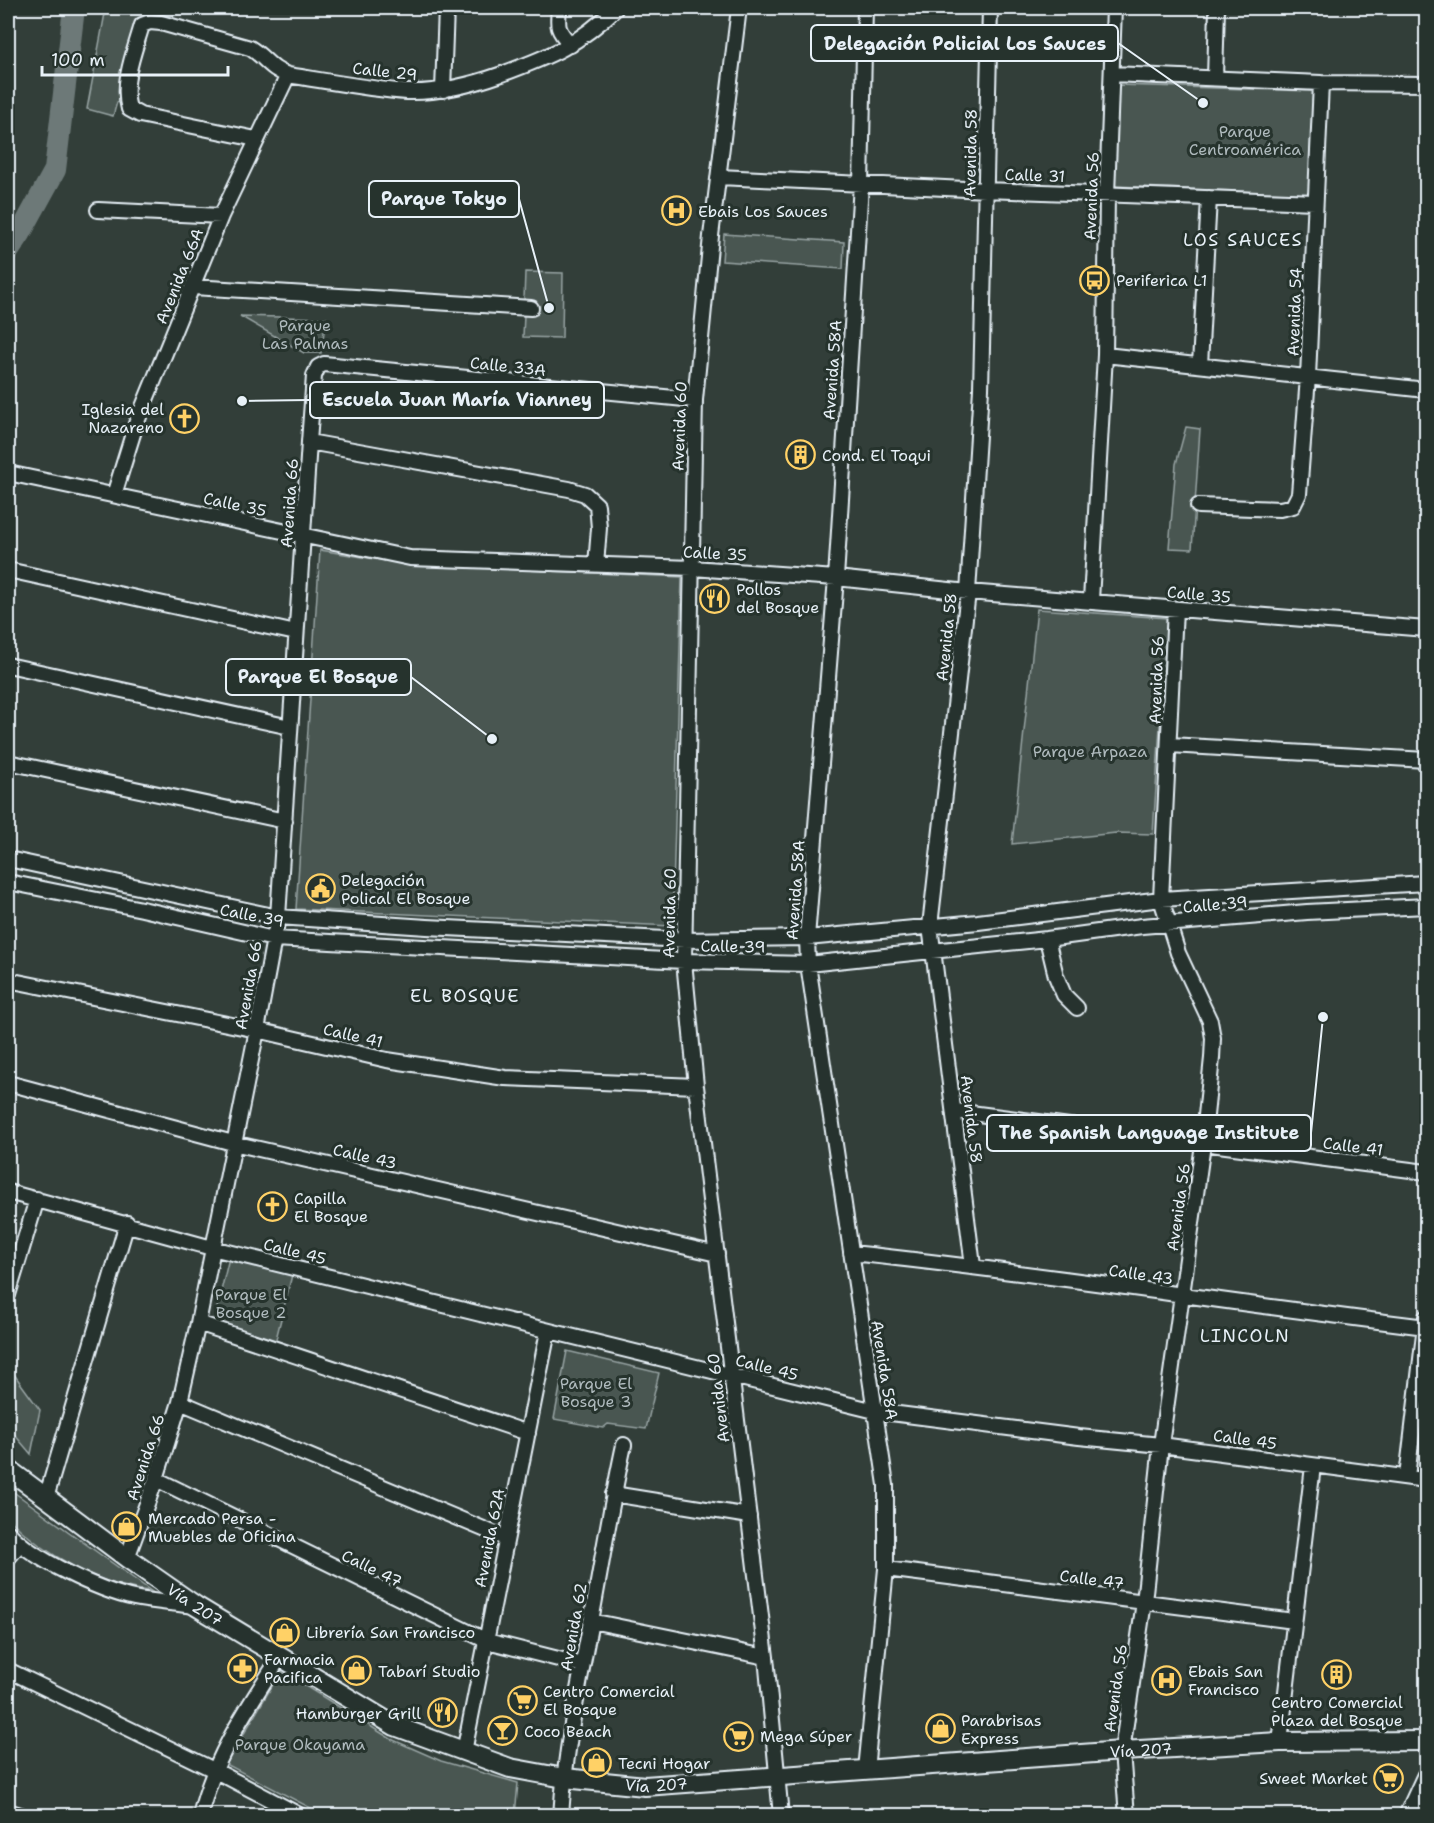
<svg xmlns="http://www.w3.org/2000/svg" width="1434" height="1823" font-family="'Shantell Sans',sans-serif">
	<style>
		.green { fill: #495651; stroke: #98a4a4; stroke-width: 1.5 }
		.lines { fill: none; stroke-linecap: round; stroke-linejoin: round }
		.river { stroke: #6d7978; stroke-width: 22 }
		.minor-casing { stroke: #e8f1f8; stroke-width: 18 }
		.major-casing { stroke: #e8f1f8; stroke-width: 22 }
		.minor { stroke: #26332d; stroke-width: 14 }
		.major { stroke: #26332d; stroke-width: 18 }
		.labels { text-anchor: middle; stroke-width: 6; stroke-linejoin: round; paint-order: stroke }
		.street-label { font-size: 16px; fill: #e8f1f8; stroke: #26332d }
		.park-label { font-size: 16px; fill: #b0bbbe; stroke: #26332d }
		.poi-label { font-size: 16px; fill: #e8f1f8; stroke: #26332d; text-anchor: start }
		.neighbourhood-label { font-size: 18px; letter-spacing: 1.5px; fill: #e8f1f8; stroke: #26332d }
		.leader { fill: none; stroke: #e8f1f8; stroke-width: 2 }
		.callout-dot { fill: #e8f1f8; stroke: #26332d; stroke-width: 2 }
		.callout { fill: #26332d; stroke: #e8f1f8; stroke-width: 2 }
		.callout-label { font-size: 18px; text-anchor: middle; font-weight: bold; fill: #e8f1f8 }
	</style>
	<rect width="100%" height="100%" fill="#323e39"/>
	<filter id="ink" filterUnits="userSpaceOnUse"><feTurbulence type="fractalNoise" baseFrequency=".0167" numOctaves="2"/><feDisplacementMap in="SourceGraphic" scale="12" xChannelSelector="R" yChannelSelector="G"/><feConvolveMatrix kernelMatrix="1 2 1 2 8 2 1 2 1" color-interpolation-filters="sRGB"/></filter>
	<g filter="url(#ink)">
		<path class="green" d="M 106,8 L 176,8 L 173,18 L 156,12 L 145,18 L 122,103 L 117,102 L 113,116 L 87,109 Z
			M 1118,85 L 1313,91 L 1309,194 L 1114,186 Z
			M 724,234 L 844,242 L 843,269 L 722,261 Z
			M 525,272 L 563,273 L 562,338 L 523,337 L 524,315 L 536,315 L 536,301 L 524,300 Z
			M 240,316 L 326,318 L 321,353 L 304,353 Z
			M 1186,427 L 1200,429 L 1192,549 L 1169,548 L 1176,464 Z
			M 320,550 L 411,565 L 682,577 L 672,926 L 296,909 Z
			M 1037,609 L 1167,618 L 1153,834 L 1116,833 L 1012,844 Z
			M 229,1258 L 292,1275 L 274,1347 L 212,1328 Z
			M 567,1351 L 659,1373 L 646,1429 L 608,1424 L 603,1428 L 554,1419 Z
			M 8,1366 L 40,1410 L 31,1454 L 8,1427 Z
			M 8,1488 L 151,1591 C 100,1587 44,1554 8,1518 Z
			M 281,1671 L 391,1739 L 441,1761 L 518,1783 L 515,1815 L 324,1815 L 226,1764 Z"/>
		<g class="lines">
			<path class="river" d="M 8,252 L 20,234 L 55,170 L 74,8"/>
			<defs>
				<path id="minor" d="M 559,8 C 557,27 557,30 571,45
					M 739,8 L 711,236 L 695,400 L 684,961 L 696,1086 L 766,1657 L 781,1816
					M 865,8 L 861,184 L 836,578 L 807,938 L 808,964 L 886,1485 L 886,1569 L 866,1770
					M 1112,74 L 1321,83 L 1426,84
					M 1215,78 L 1217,8
					M 443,90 L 446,8
					M 256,139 L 140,115 L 129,109 C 121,82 135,50 142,25 L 150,22 L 161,23 L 250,48 C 265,57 271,70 288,75 C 327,81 368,89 407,92 C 440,93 471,85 502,74 C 551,56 578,45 616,8
					M 719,177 L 986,190 L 1315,202
					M 98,210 L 221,216
					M 193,287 L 531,308
					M 1105,355 L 1426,390
					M 1200,365 L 1209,198
					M 309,442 L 569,489 L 585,494 L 597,505 L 599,528 L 596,565
					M 8,473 L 410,558 L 692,568 L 836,578 L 968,592 L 1426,629
					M 114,495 L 136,424 L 221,216 L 288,75
					M 1198,506 L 1280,509 L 1293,506 L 1299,494 L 1308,377 L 1321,83
					M 8,570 L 296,633
					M 1091,600 L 1105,355 L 1107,194 L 1114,8
					M 8,665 L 290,727
					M 1170,745 L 1426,760
					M 8,762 L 285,821
					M 8,859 L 278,917 L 427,927 L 685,940 L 807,938 L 978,922 L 1161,899 L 1426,883
					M 8,882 L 142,909 L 274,939 L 684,961 L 808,964 L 1047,939 L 1142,926 L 1307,912 L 1426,906
					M 1047,939 L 1056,976 L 1064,995 L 1077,1008
					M 8,980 L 257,1030 L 387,1060 L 505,1078 L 696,1086
					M 8,1083 L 233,1143 L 717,1254
					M 955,1111 L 1426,1172
					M 8,1192 L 212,1248 L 875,1411 L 1079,1437 L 1161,1445 L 1426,1480
					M 851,1253 C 1043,1273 1234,1304 1426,1327
					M 973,1266 L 930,926 L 968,592 L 981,389 L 990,8
					M 8,1295 L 37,1199
					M 198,1323 L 528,1433
					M 180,1402 L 505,1538
					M 1407,1477 L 1426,1317
					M 156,1479 L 487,1641 L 582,1665
					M 613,1494 L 749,1516
					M 46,1498 L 127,1223
					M 8,1532 C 32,1559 98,1590 134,1598 C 153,1602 175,1603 194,1606
					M 8,1558 L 19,1545
					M 127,1558 L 156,1479 L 180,1402 L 198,1323 L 257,1030 L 278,917 L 309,442 L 314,376 L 318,367 L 324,364 L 695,400
					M 886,1569 L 1294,1621
					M 591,1621 L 766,1657
					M 8,1670 L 214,1770 L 301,1816
					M 1280,1742 L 1313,1466
					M 464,1752 L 548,1331
					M 8,1811 L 24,1816
					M 200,1816 C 214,1756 248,1707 280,1657
					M 561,1816 C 565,1750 579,1685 591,1621 C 602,1562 611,1504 624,1445
					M 1127,1816 L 1122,1751 L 1144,1602 L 1161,1445 L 1203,1144 L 1212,1058 L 1213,1038 L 1210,1021 L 1178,953 L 1161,899 L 1175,609"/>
				<g id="major">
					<path id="s1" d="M 8,1469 L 127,1558 L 196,1606 L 395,1726 L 510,1768 L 564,1778 L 645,1786 L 1122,1751 L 1280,1742 L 1426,1741"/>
					<path d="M 1408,1816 L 1426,1777"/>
				</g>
			</defs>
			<use href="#minor" class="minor-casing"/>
			<use href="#major" class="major-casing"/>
			<use href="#minor" class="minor"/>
			<use href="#major" class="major"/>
		</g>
	</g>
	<defs>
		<symbol id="hospital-ring" viewBox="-11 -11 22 22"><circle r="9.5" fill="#26332d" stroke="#ffd166" stroke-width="1.5"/><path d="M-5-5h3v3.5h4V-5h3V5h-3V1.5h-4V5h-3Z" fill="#ffd166"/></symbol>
		<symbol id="bus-ring" viewBox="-11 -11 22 22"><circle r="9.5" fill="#26332d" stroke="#ffd166" stroke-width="1.5"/><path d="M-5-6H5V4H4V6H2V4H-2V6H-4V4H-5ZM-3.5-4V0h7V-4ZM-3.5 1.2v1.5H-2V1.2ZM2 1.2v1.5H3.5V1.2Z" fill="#ffd166"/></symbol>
		<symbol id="church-ring" viewBox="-11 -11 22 22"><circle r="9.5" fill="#26332d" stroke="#ffd166" stroke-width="1.5"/><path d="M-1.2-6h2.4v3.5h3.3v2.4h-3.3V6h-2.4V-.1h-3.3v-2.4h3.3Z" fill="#ffd166"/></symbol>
		<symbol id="building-ring" viewBox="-11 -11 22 22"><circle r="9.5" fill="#26332d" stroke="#ffd166" stroke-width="1.5"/><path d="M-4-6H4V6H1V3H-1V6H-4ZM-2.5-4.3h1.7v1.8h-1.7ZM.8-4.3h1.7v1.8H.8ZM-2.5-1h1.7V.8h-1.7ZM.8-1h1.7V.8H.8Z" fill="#ffd166"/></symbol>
		<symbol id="restaurant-ring" viewBox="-11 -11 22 22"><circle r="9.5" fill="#26332d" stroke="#ffd166" stroke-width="1.5"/><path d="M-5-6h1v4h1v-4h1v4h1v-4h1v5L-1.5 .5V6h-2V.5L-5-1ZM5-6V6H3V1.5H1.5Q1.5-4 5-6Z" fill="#ffd166"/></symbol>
		<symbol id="civic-ring" viewBox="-11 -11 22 22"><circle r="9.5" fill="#26332d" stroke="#ffd166" stroke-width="1.5"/><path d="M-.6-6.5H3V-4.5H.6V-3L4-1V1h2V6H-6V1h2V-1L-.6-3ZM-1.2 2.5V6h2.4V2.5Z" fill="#ffd166"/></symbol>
		<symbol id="shop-ring" viewBox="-11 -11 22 22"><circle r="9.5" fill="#26332d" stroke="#ffd166" stroke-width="1.5"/><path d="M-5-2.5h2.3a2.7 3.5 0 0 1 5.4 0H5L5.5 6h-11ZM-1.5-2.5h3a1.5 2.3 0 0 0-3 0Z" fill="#ffd166"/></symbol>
		<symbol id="pharmacy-ring" viewBox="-11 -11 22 22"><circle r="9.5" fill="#26332d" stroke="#ffd166" stroke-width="1.5"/><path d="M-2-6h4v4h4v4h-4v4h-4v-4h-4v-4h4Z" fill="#ffd166"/></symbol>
		<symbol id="supermarket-ring" viewBox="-11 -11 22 22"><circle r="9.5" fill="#26332d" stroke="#ffd166" stroke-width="1.5"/><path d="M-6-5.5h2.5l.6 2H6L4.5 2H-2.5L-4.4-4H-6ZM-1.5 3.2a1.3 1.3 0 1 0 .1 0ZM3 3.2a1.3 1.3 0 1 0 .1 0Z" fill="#ffd166"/></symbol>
		<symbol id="bar-ring" viewBox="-11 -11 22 22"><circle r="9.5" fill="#26332d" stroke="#ffd166" stroke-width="1.5"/><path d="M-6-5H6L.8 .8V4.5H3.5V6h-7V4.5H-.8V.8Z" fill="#ffd166"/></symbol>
	</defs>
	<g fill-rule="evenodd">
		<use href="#hospital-ring" x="660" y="194" width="33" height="33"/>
		<use href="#bus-ring" x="1078" y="264" width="33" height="33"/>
		<use href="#church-ring" x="168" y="402" width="33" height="33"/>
		<use href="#building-ring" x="784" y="438" width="33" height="33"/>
		<use href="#restaurant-ring" x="698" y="582" width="33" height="33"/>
		<use href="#civic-ring" x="304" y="872" width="33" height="33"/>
		<use href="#church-ring" x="256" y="1190" width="33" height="33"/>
		<use href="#shop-ring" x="110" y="1510" width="33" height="33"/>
		<use href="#shop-ring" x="268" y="1616" width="33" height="33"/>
		<use href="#pharmacy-ring" x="226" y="1652" width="33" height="33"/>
		<use href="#shop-ring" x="340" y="1654" width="33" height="33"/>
		<use href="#building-ring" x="1320" y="1658" width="33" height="33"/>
		<use href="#hospital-ring" x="1150" y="1664" width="33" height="33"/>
		<use href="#supermarket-ring" x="506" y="1684" width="33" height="33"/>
		<use href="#restaurant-ring" x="426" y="1696" width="33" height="33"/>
		<use href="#shop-ring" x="924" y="1712" width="33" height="33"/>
		<use href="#bar-ring" x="486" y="1714" width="33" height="33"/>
		<use href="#supermarket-ring" x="722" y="1720" width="33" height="33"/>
		<use href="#shop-ring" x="580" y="1746" width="33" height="33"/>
		<use href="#supermarket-ring" x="1372" y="1762" width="33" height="33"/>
	</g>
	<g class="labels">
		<g class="street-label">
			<text transform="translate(385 71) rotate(6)" y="6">Calle 29</text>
			<text transform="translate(970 153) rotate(-89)" y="6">Avenida 58</text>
			<text transform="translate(1035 175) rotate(2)" y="6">Calle 31</text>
			<text transform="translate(1091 196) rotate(-88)" y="6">Avenida 56</text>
			<text transform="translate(179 276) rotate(-68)" y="6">Avenida 66A</text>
			<text transform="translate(1294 312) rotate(-88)" y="6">Avenida 54</text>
			<text transform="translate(508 366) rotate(6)" y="6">Calle 33A</text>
			<text transform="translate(832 370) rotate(-86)" y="6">Avenida 58A</text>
			<text transform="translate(679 426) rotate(-88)" y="6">Avenida 60</text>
			<text transform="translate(289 503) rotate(-86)" y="6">Avenida 66</text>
			<text transform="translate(235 504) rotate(12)" y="6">Calle 35</text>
			<text transform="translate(715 553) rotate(3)" y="6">Calle 35</text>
			<text transform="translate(1199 594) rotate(5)" y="6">Calle 35</text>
			<text transform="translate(946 637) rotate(-84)" y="6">Avenida 58</text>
			<text transform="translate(1156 680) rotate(-88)" y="6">Avenida 56</text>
			<text transform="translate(795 890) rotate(-86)" y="6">Avenida 58A</text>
			<text transform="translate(1215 904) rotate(-5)" y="6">Calle 39</text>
			<text transform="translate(669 913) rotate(-89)" y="6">Avenida 60</text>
			<text transform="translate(252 915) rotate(11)" y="6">Calle 39</text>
			<text transform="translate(733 946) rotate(1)" y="6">Calle 39</text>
			<text transform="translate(248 985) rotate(-80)" y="6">Avenida 66</text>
			<text transform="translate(353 1035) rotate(13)" y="6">Calle 41</text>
			<text transform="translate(972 1119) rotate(83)" y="6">Avenida 58</text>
			<text transform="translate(1353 1146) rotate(7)" y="6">Calle 41</text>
			<text transform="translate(365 1156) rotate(13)" y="6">Calle 43</text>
			<text transform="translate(1178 1207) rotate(-82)" y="6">Avenida 56</text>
			<text transform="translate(295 1251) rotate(14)" y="6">Calle 45</text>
			<text transform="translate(1141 1274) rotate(8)" y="6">Calle 43</text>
			<text transform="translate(767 1367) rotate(14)" y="6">Calle 45</text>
			<text transform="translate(885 1370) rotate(81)" y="6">Avenida 58A</text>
			<text transform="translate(718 1398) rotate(-97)" y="6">Avenida 60</text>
			<text transform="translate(1245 1439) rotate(8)" y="6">Calle 45</text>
			<text transform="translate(145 1457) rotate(-72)" y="6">Avenida 66</text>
			<text transform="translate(489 1538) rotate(-79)" y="6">Avenida 62A</text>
			<text transform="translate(372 1568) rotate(26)" y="6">Calle 47</text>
			<text transform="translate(1092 1579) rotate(7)" y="6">Calle 47</text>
			<text dy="6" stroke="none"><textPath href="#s1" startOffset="231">Vía 207</textPath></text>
			<text transform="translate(573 1627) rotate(-80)" y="6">Avenida 62</text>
			<text transform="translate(1115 1688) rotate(-82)" y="6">Avenida 56</text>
			<text dy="6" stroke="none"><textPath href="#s1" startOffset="1221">Vía 207</textPath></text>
			<text dy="6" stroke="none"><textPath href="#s1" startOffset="735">Vía 207</textPath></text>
		</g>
		<g class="park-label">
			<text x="1245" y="137">Parque<tspan x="1245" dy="18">Centroamérica</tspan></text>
			<text x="305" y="331">Parque<tspan x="305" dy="18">Las Palmas</tspan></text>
			<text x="1090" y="757">Parque Arpaza</text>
			<text x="251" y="1300">Parque El<tspan x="251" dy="18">Bosque 2</tspan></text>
			<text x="596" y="1389">Parque El<tspan x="596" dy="18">Bosque 3</tspan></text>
			<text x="300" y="1750">Parque Okayama</text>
		</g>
		<g class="poi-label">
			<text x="698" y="217">Ebais Los Sauces</text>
			<text x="1116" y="286">Periferica L1</text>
			<text x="164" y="415" text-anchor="end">Iglesia del<tspan x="164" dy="18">Nazareno</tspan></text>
			<text x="822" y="461">Cond. El Toqui</text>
			<text x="736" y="595">Pollos<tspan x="736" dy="18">del Bosque</tspan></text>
			<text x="341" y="886">Delegación<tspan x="341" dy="18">Polical El Bosque</tspan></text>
			<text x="294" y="1204">Capilla<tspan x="294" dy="18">El Bosque</tspan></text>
			<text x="148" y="1524">Mercado Persa -<tspan x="148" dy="18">Muebles de Oficina</tspan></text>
			<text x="306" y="1638">Librería San Francisco</text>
			<text x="264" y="1665">Farmacia<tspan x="264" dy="18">Pacifica</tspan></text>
			<text x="378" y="1677">Tabarí Studio</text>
			<text x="1188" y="1677">Ebais San<tspan x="1188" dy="18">Francisco</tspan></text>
			<text x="543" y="1697">Centro Comercial<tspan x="543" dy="18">El Bosque</tspan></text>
			<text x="1337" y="1708" text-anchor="middle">Centro Comercial<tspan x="1337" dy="18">Plaza del Bosque</tspan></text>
			<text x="421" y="1719" text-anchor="end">Hamburger Grill</text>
			<text x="961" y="1726">Parabrisas<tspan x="961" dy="18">Express</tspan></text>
			<text x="524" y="1737">Coco Beach</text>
			<text x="760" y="1742">Mega Súper</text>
			<text x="618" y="1769">Tecni Hogar</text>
			<text x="1368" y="1784" text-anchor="end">Sweet Market</text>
		</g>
		<g class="neighbourhood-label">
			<text x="1243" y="246">LOS SAUCES</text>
			<text x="465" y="1002">EL BOSQUE</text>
			<text x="1245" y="1342">LINCOLN</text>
		</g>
	</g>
	<path class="leader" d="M1203 103L1118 43M549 308L519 199M242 401L310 400M492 739L411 677M1323 1017L1311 1133"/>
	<g class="callout-dot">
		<circle cx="1203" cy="103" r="6"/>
		<circle cx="549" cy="308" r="6"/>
		<circle cx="242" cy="401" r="6"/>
		<circle cx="492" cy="739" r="6"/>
		<circle cx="1323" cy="1017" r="6"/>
	</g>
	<g class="callout">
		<rect x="811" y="25" width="307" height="36" rx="6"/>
		<rect x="369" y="181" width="150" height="36" rx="6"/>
		<rect x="310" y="382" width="294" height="36" rx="6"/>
		<rect x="226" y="659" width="185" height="36" rx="6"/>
		<rect x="987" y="1115" width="324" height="36" rx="6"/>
	</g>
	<g class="callout-label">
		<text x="965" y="50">Delegación Policial Los Sauces</text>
		<text x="444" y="205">Parque Tokyo</text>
		<text x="457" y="406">Escuela Juan María Vianney</text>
		<text x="318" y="683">Parque El Bosque</text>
		<text x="1149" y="1139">The Spanish Language Institute</text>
	</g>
	<rect width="1434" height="1823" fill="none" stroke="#26332d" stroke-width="30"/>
	<rect x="15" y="15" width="1404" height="1793" fill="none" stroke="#e8f1f8" stroke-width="2" filter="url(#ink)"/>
	<path d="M42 66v9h186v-9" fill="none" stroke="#e8f1f8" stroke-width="3"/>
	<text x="51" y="66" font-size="18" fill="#e8f1f8" stroke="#26332d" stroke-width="4.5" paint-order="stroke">100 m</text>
</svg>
